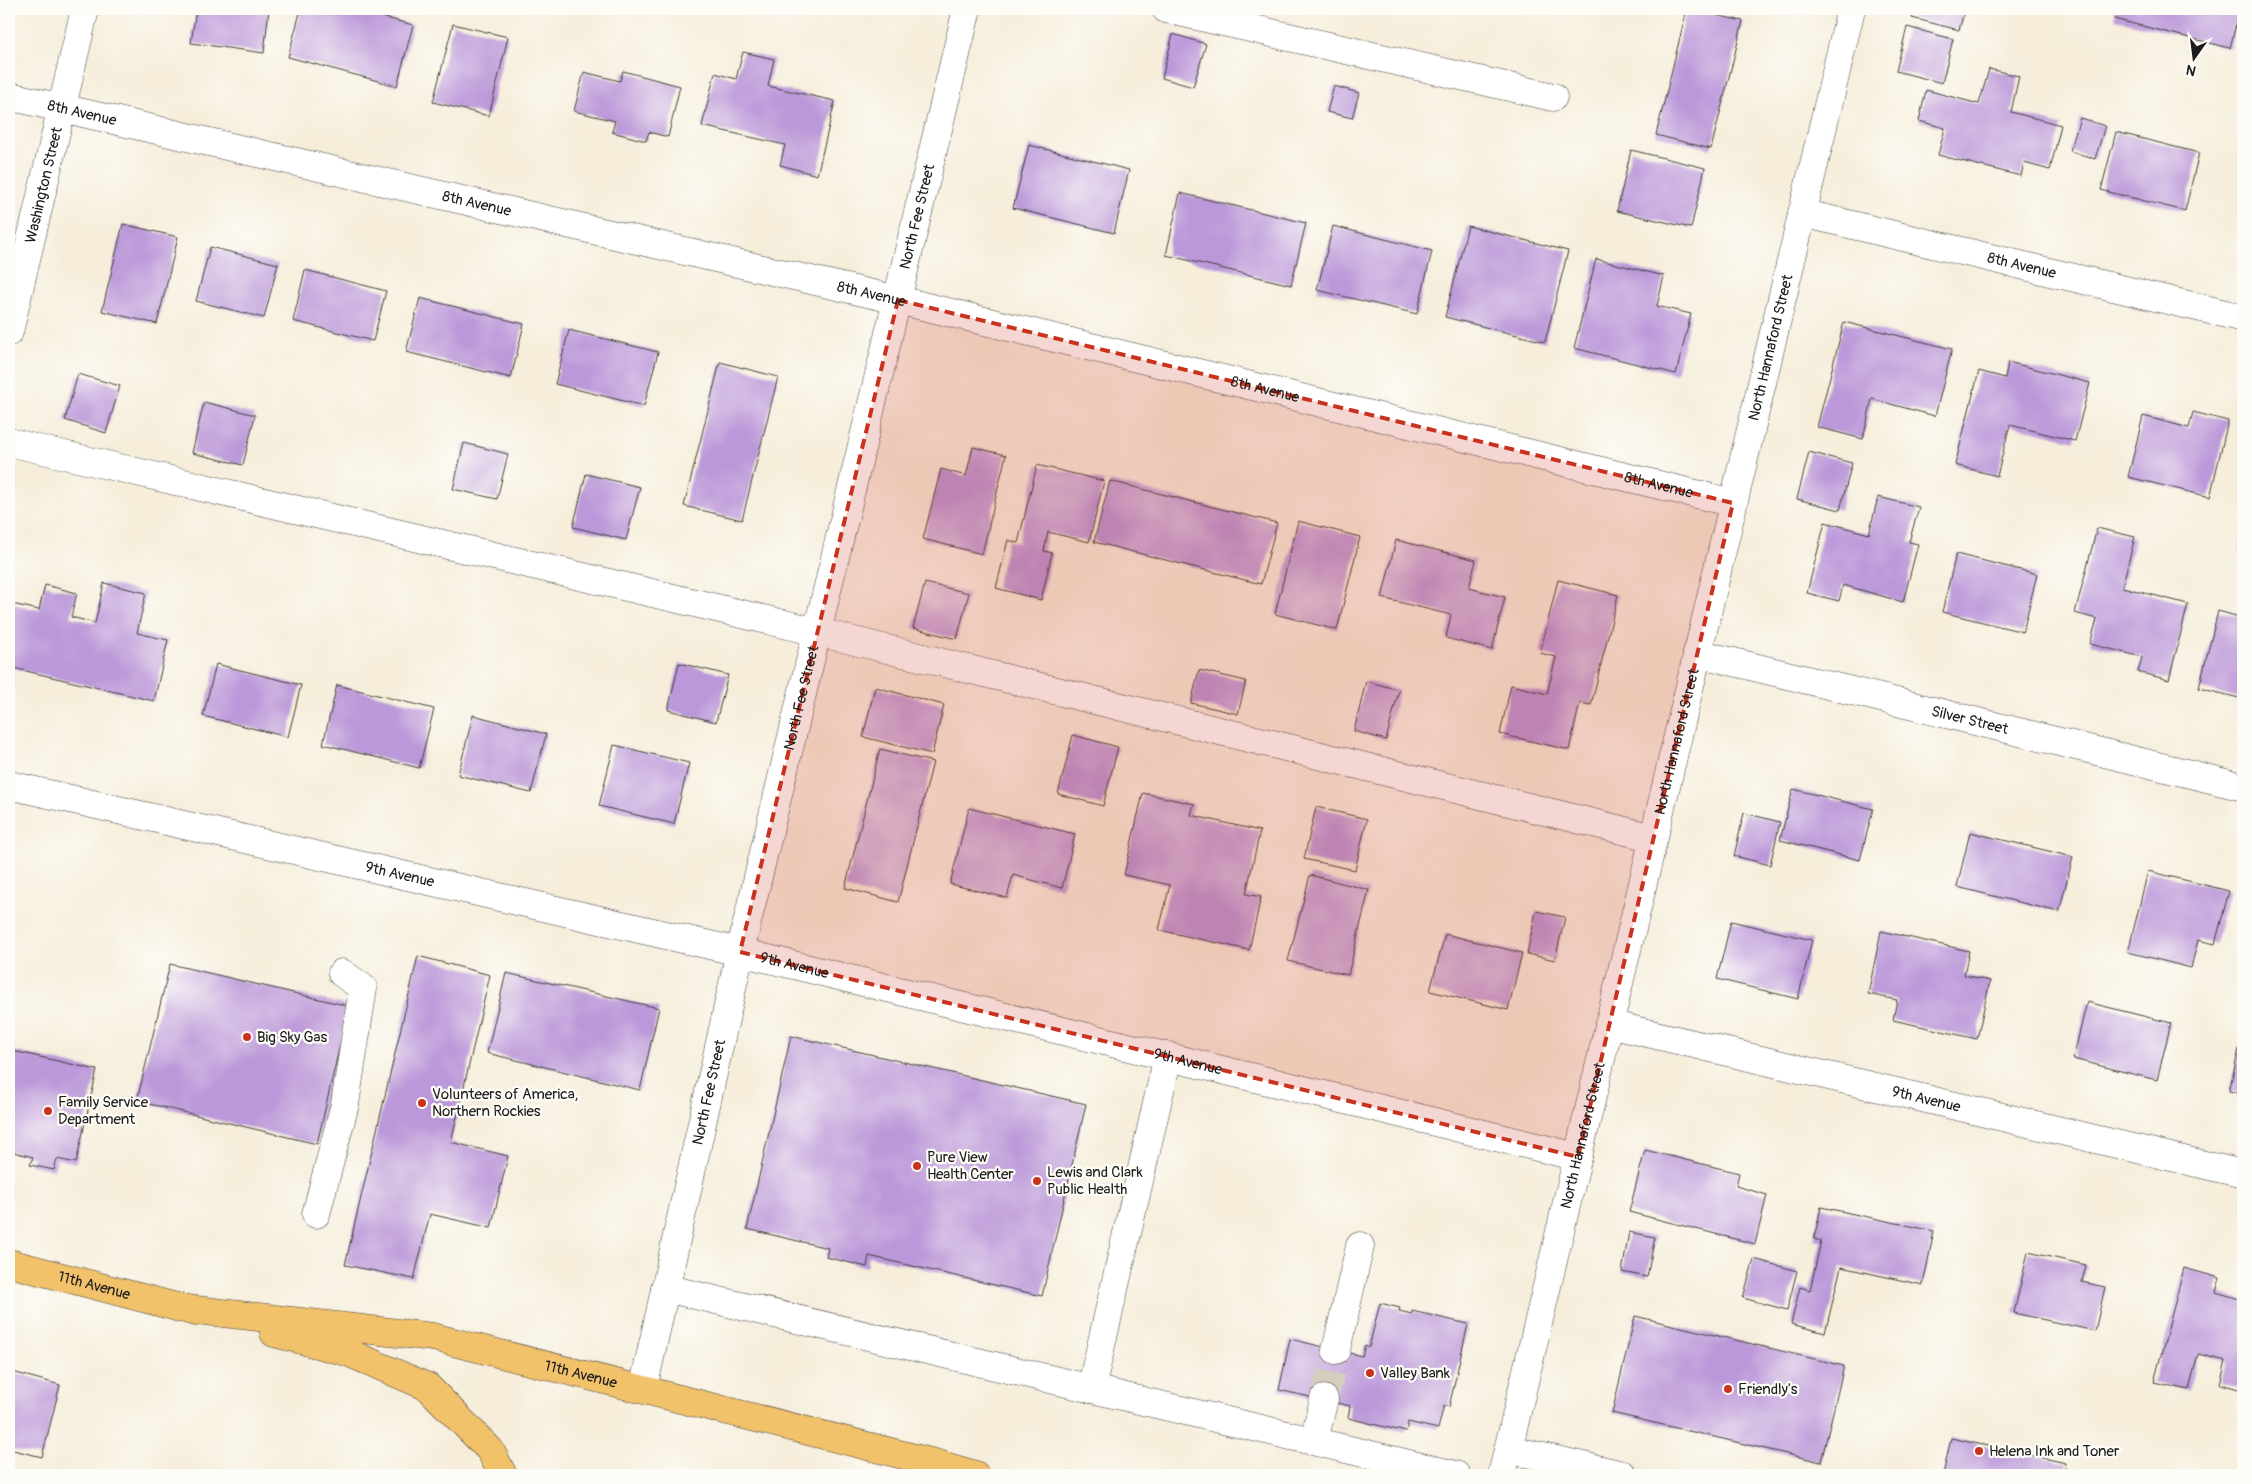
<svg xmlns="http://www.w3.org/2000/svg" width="2252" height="1484" font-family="Pangolin,sans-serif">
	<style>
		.building { fill: #bb98d9 }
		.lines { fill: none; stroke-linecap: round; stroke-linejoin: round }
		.minor-tunnel { stroke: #d5cebe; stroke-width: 28; stroke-dasharray: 28 14; stroke-linecap: butt }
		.minor-casing { stroke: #3d3c39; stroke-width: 29 }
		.major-casing { stroke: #3d3c39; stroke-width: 29 }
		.minor { stroke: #fff; stroke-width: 28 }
		.major { stroke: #f2c26a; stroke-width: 28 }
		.marked { fill: #c8321e; fill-opacity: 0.2; stroke: #c8321e; stroke-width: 4; stroke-dasharray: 10 6; stroke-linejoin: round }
		.poi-dot { fill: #c8321e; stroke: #fdfcf7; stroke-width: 2 }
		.labels { text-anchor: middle; stroke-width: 4.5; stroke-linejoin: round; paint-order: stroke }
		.street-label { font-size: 15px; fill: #1c1c1c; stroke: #fdfcf7 }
		.poi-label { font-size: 15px; fill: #1c1c1c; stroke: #fdfcf7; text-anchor: start }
	</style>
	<rect width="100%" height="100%" fill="#fdfcf7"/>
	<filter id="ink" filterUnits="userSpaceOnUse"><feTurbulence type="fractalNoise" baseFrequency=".02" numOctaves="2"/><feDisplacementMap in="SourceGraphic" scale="10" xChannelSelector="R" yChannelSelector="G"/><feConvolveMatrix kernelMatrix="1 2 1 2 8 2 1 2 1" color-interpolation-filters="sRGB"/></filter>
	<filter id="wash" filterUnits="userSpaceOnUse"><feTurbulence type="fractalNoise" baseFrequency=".0096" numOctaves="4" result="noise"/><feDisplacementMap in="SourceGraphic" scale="20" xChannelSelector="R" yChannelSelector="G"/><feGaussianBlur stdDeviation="1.12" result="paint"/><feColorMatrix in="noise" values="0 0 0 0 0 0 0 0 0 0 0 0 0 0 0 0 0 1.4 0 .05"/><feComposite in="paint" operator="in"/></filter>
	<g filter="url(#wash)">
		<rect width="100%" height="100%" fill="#f6eedb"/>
		<g id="blocks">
			<path class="building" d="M 196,9 L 269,9 L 264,53 L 191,43 Z
				M 301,9 L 380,9 L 378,16 L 413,25 L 397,86 L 288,57 Z
				M 1687,9 L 1743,21 L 1711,149 L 1656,135 Z
				M 1914,9 L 1965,9 L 1959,30 L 1912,18 Z
				M 2116,9 L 2240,9 L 2230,48 L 2114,19 Z
				M 453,24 L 508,37 L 489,116 L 433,102 Z
				M 1907,27 L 1953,39 L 1942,83 L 1896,71 Z
				M 1173,34 L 1206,44 L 1193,87 L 1162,78 Z
				M 743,52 L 774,59 L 768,86 L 835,101 L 817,175 L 780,165 L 785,145 L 702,126 L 715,73 L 736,79 Z
				M 1989,69 L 2019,76 L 2011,112 L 2061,125 L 2050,170 L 2024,163 L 2021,176 L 1938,155 L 1945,128 L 1919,121 L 1926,90 L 1979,104 Z
				M 623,71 L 680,86 L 668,137 L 649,132 L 646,141 L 612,132 L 615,121 L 574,111 L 584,72 L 620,81 Z
				M 1334,86 L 1359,93 L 1352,118 L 1327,112 Z
				M 2080,118 L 2105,126 L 2095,159 L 2070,151 Z
				M 2116,132 L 2199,153 L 2185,211 L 2101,190 Z
				M 1029,145 L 1129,170 L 1114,233 L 1013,208 Z
				M 1631,150 L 1705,168 L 1691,228 L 1617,211 Z
				M 1180,193 L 1306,223 L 1291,285 L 1166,255 Z
				M 123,224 L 178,237 L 157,324 L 102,311 Z
				M 1333,226 L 1432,251 L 1417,314 L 1317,290 Z
				M 1468,226 L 1568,251 L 1545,342 L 1445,317 Z
				M 210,247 L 278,264 L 264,318 L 196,301 Z
				M 1596,259 L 1664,276 L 1657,306 L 1691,314 L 1676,374 L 1574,348 Z
				M 305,270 L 386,291 L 373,341 L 293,321 Z
				M 420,298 L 524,324 L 511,378 L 406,352 Z
				M 1844,322 L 1952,349 L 1935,416 L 1872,399 L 1863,439 L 1817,427 Z
				M 569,330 L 658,352 L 644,406 L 555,384 Z
				M 720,362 L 778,377 L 742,520 L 684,506 Z
				M 2008,362 L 2090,383 L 2075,441 L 2010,425 L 1997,476 L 1955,465 L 1979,371 L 2005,378 Z
				M 78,374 L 120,386 L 106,433 L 65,420 Z
				M 204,402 L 255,415 L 243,465 L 192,453 Z
				M 2193,412 L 2228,421 L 2210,497 L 2128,477 L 2143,416 L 2189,428 Z
				M 464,443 L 508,454 L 497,499 L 453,489 Z
				M 973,447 L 1006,455 L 982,554 L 923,539 L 941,469 L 966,476 Z
				M 1809,452 L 1852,463 L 1840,510 L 1797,499 Z
				M 1037,465 L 1104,481 L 1089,542 L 1048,532 L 1044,551 L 1052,553 L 1041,600 L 996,588 L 1008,540 L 1018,543 Z
				M 586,474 L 640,487 L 626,540 L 573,527 Z
				M 1110,481 L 1277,523 L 1261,584 L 1094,542 Z
				M 1878,497 L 1919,507 L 1909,542 L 1918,544 L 1903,602 L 1843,585 L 1839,601 L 1807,593 L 1825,522 L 1869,534 Z
				M 1298,521 L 1360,537 L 1337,630 L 1275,614 Z
				M 2097,528 L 2135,537 L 2122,587 L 2188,604 L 2169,680 L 2138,672 L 2142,657 L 2090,644 L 2097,619 L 2075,613 Z
				M 2243,536 L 2243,554 L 2239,553 Z
				M 1396,540 L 1476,560 L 1469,588 L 1505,597 L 1492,650 L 1446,638 L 1451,615 L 1382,598 Z
				M 1956,554 L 2037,574 L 2023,632 L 1942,612 Z
				M 1558,580 L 1618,595 L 1591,705 L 1580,703 L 1569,750 L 1500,734 L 1511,685 L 1547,694 L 1556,657 L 1540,653 Z
				M 104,583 L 146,593 L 137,633 L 168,640 L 154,701 L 9,667 L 9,620 L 12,604 L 39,610 L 45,585 L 77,593 L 71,617 L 95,623 Z
				M 925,583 L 969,593 L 957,639 L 913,628 Z
				M 2218,611 L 2243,618 L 2243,699 L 2199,688 Z
				M 679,663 L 728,675 L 716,722 L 668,710 Z
				M 216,664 L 301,685 L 288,737 L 203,716 Z
				M 1199,670 L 1246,681 L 1238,714 L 1191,703 Z
				M 1366,681 L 1399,690 L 1386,740 L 1354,731 Z
				M 337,685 L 434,709 L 419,768 L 323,744 Z
				M 875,687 L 944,705 L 932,754 L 863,737 Z
				M 473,715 L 546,734 L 531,793 L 458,775 Z
				M 1073,735 L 1118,747 L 1103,806 L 1058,794 Z
				M 614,745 L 689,763 L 674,824 L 599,806 Z
				M 880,749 L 933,762 L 898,902 L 845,888 Z
				M 1793,789 L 1873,809 L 1860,860 L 1780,840 Z
				M 1143,793 L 1194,804 L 1191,815 L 1260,831 L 1246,894 L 1261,897 L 1249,950 L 1159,930 L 1170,885 L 1124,875 Z
				M 1316,807 L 1367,819 L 1355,870 L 1304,859 Z
				M 969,808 L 1075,834 L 1062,888 L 1013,875 L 1007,898 L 950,884 Z
				M 1744,813 L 1780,822 L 1770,865 L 1734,856 Z
				M 1970,832 L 2073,857 L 2059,912 L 1957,887 Z
				M 2148,871 L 2229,891 L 2215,944 L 2198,940 L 2191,968 L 2128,952 Z
				M 1310,875 L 1369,890 L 1348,975 L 1288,961 Z
				M 1536,911 L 1565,917 L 1555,960 L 1527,954 Z
				M 1731,921 L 1812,940 L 1798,999 L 1717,979 Z
				M 1881,931 L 1969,951 L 1964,975 L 1990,981 L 1977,1039 L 1893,1020 L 1897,1000 L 1868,994 Z
				M 1445,934 L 1522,953 L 1508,1010 L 1430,991 Z
				M 418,956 L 490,975 L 451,1142 L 508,1156 L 491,1228 L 430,1214 L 414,1279 L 345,1265 Z
				M 170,964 L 349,1006 L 317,1144 L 137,1101 Z
				M 506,973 L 659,1008 L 640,1090 L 487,1053 Z
				M 2087,1002 L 2171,1023 L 2157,1080 L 2073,1059 Z
				M 791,1036 L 1086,1104 L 1042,1296 L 869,1256 L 867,1267 L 826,1257 L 828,1248 L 747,1229 Z
				M 2241,1041 L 2243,1041 L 2243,1094 L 2229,1091 Z
				M 9,1050 L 97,1070 L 76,1163 L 57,1159 L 54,1170 L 30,1165 L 33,1157 L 9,1151 Z
				M 1645,1150 L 1739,1173 L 1736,1186 L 1767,1195 L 1755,1244 L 1629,1212 Z
				M 1821,1207 L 1934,1231 L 1923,1285 L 1841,1267 L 1825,1333 L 1791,1324 L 1800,1287 L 1810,1290 L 1821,1241 L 1814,1239 Z
				M 1629,1232 L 1655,1237 L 1647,1277 L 1622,1272 Z
				M 2028,1252 L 2086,1265 L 2082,1282 L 2105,1287 L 2095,1331 L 2014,1313 Z
				M 1754,1259 L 1797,1271 L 1787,1310 L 1743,1298 Z
				M 2184,1268 L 2220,1278 L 2216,1292 L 2243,1300 L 2243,1390 L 2220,1384 L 2226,1361 L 2198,1354 L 2189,1390 L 2154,1382 Z
				M 1380,1303 L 1400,1308 L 1399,1311 L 1412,1314 L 1412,1311 L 1468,1324 L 1449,1407 L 1444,1405 L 1438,1429 L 1408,1422 L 1406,1432 L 1348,1418 L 1350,1406 L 1279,1390 L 1290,1339 L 1362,1356 L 1365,1345 L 1369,1347 Z
				M 1635,1316 L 1844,1366 L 1821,1462 L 1612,1413 Z
				M 9,1371 L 60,1385 L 42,1457 L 9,1449 Z
				M 1951,1438 L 2066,1463 L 2064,1475 L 1943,1475 Z"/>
		</g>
	</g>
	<g filter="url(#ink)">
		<use href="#blocks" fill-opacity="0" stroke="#3d3c39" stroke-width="1"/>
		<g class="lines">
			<path class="minor-tunnel" d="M 1324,1399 L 1336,1350"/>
			<defs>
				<g id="minor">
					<path d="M 1166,9 L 1553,97"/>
					<path id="s1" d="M 9,96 L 898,300 L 1733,503"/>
					<path id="s2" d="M 1802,213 L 2243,318"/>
					<path id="s3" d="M 9,332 L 85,9"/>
					<path d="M 9,442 L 818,632 L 1654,838"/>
					<path id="s4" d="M 1697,653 L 2243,787"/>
					<path id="s5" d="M 9,785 L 740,952 L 1578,1157"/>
					<path id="s6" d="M 1609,1024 L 2243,1174"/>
					<path d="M 316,1214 L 345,1104 L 363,988 L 342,973"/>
					<path d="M 665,1288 L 1456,1475"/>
					<path d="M 1336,1350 L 1360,1246"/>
					<path id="s7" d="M 643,1389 L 740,952 L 967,9"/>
					<path d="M 1091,1389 L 1168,1056"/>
					<path d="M 1314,1441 L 1324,1399"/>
					<path d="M 1508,1449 L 1623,1475"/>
					<path id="s8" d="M 1502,1475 L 1851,9"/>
				</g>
				<g id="major">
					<path id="s9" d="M 9,1263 L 196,1312"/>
					<path id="s10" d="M 179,1308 L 433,1337 L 931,1462 L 975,1475"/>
					<path d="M 274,1333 L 347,1352 L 428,1387 L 490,1450 L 503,1475"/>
				</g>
			</defs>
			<use href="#minor" class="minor-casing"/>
			<use href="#major" class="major-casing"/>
			<use href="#minor" class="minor"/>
			<use href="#major" class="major"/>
		</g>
	</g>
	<path class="marked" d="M 898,300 L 1733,503 L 1578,1157 L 740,952 Z"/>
	<g class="poi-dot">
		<circle cx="247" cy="1037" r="5"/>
		<circle cx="422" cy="1103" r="5"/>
		<circle cx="48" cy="1111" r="5"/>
		<circle cx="917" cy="1166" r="5"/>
		<circle cx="1037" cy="1181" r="5"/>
		<circle cx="1370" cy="1373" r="5"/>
		<circle cx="1728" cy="1389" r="5"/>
		<circle cx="1979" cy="1451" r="5"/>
	</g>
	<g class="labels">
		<g class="street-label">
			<text dy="5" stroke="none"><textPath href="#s1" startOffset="75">8th Avenue</textPath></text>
			<text dy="5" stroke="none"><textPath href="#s3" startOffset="151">Washington Street</textPath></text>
			<text dy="5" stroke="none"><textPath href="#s1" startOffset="480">8th Avenue</textPath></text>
			<text dy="5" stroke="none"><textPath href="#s7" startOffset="1204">North Fee Street</textPath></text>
			<text dy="5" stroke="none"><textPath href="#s2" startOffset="226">8th Avenue</textPath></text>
			<text dy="5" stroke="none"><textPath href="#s1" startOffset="885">8th Avenue</textPath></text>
			<text dy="5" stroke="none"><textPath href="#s8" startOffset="1159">North Hannaford Street</textPath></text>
			<text dy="5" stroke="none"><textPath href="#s1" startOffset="1290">8th Avenue</textPath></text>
			<text dy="5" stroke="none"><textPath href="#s1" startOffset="1695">8th Avenue</textPath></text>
			<text dy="5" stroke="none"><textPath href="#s7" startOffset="709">North Fee Street</textPath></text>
			<text dy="5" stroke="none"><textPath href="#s4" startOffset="281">Silver Street</textPath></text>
			<text dy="5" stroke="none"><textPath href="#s8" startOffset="754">North Hannaford Street</textPath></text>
			<text dy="5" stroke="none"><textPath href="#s5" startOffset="401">9th Avenue</textPath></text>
			<text dy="5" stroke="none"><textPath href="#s5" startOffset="806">9th Avenue</textPath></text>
			<text dy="5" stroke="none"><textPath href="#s5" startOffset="1211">9th Avenue</textPath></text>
			<text dy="5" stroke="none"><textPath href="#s7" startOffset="304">North Fee Street</textPath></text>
			<text dy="5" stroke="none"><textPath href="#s6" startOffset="326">9th Avenue</textPath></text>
			<text dy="5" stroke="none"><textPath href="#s8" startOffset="349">North Hannaford Street</textPath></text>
			<text dy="5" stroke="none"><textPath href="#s9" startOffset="88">11th Avenue</textPath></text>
			<text dy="5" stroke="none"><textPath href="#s10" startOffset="408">11th Avenue</textPath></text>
		</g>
		<g class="poi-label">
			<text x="257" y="1042">Big Sky Gas</text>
			<text x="432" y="1099">Volunteers of America,<tspan x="432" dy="17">Northern Rockies</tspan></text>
			<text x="58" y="1107">Family Service<tspan x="58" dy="17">Department</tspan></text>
			<text x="927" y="1162">Pure View<tspan x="927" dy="17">Health Center</tspan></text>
			<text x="1047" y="1177">Lewis and Clark<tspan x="1047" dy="17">Public Health</tspan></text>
			<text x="1380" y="1378">Valley Bank</text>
			<text x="1738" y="1394">Friendly's</text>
			<text x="1989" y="1456">Helena Ink and Toner</text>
		</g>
	</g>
	<rect width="2252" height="1484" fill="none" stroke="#fdfcf7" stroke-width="30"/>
	<g transform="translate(2194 58) rotate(194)" stroke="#fdfcf7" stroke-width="4" paint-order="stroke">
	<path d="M0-4L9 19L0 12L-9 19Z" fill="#1c1c1c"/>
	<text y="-8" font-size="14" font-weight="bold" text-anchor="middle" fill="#1c1c1c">N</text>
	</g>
</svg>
